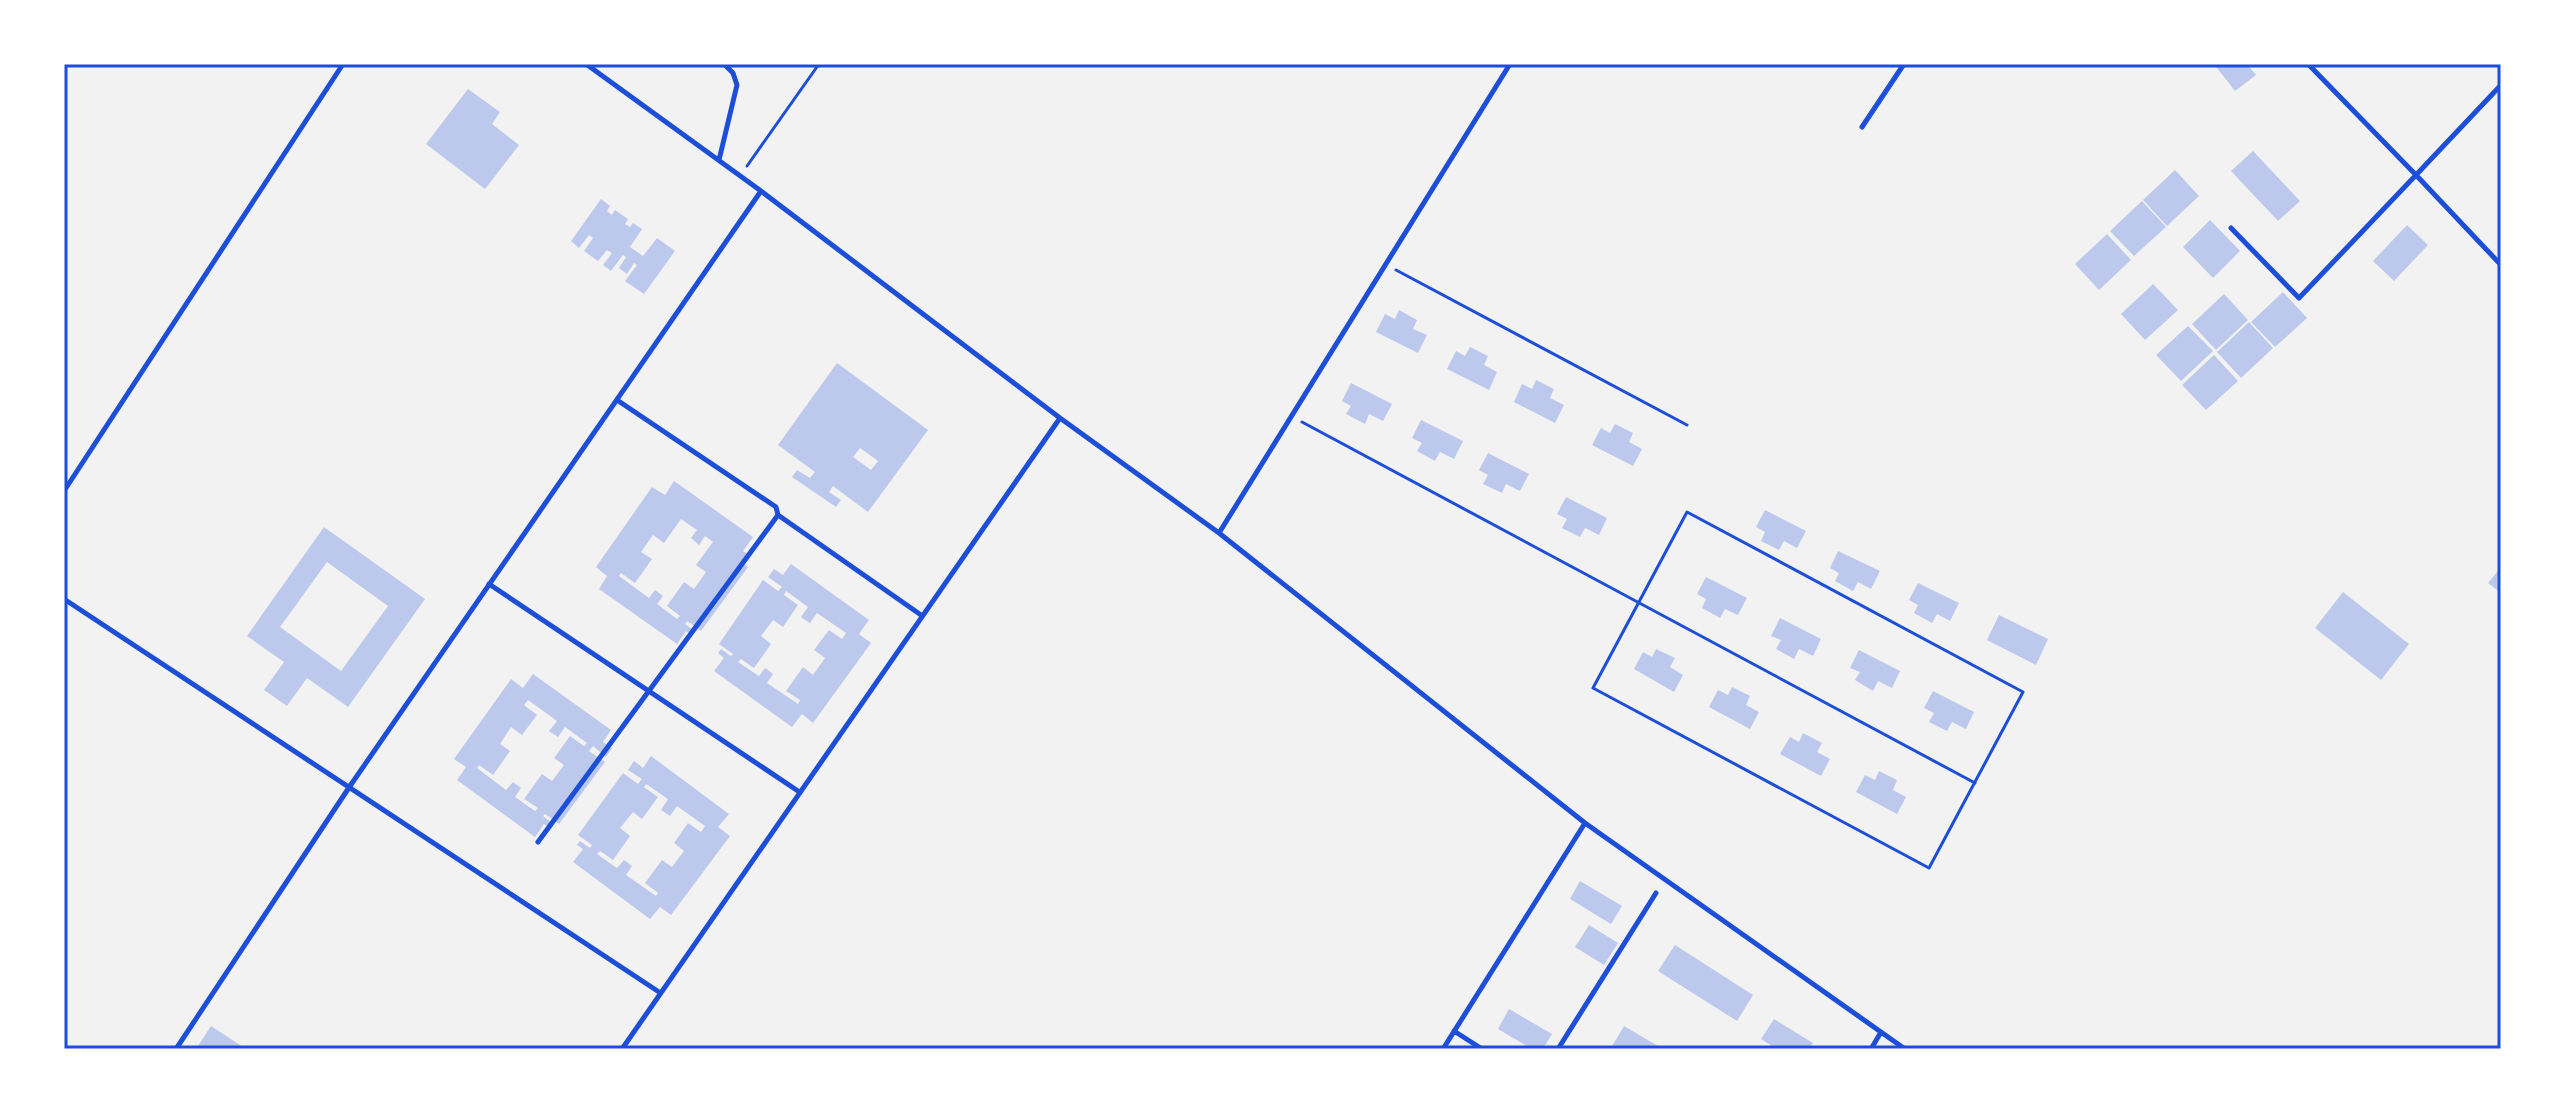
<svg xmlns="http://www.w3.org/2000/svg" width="2565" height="1113" font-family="Arial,sans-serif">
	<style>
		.building { fill: #bdc9ec; fill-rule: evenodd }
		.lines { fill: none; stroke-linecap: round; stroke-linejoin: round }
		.path { stroke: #1d4ed8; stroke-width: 3 }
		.service { stroke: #1d4ed8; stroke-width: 5 }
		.neatline { fill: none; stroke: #1d4ed8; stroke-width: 3 }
	</style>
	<rect width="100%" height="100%" fill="#f2f2f2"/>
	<path class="building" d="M 2214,64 L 2247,64 L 2256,75 L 2235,91 Z
		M 468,89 L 500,112 L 492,124 L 519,145 L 485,189 L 426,144 Z
		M 2253,151 L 2300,201 L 2278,221 L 2231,171 Z
		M 2175,170 L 2199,196 L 2167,226 L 2143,200 Z
		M 601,199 L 610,206 L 607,211 L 612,215 L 615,210 L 628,219 L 625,224 L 630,227 L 633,223 L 642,229 L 630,247 L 643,256 L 657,238 L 675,251 L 644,294 L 625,281 L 637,265 L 634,263 L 627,274 L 619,268 L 626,257 L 623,255 L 611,271 L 603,265 L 612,253 L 607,250 L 598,261 L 584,251 L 593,238 L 589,235 L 579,248 L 571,241 Z
		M 2142,201 L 2166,227 L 2134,256 L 2110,231 Z
		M 2210,220 L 2240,251 L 2213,278 L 2183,247 Z
		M 2407,225 L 2428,245 L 2394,281 L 2373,261 Z
		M 2107,234 L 2131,260 L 2099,290 L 2075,264 Z
		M 2153,284 L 2178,310 L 2145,340 L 2121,314 Z
		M 2283,292 L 2307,318 L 2275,347 L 2251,322 Z
		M 2224,294 L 2248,320 L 2216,350 L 2192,324 Z
		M 1399,310 L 1417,320 L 1413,329 L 1427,335 L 1418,353 L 1376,332 L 1385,314 L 1395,319 Z
		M 2249,322 L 2273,348 L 2241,378 L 2217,352 Z
		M 2188,326 L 2213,351 L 2181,381 L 2156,355 Z
		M 1470,347 L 1488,356 L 1484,365 L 1497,372 L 1489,390 L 1447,369 L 1456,351 L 1465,356 Z
		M 2214,355 L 2238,381 L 2206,410 L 2182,385 Z
		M 837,363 L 928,430 L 868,512 L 833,486 L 829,492 L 841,500 L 836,507 L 792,477 L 797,470 L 810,478 L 815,472 L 778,445 ZM 860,448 L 878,461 L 871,470 L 853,457 Z
		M 1536,380 L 1554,389 L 1550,398 L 1564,405 L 1555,423 L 1514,402 L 1522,384 L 1532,389 Z
		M 1351,383 L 1392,404 L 1383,421 L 1369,414 L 1365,424 L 1346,414 L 1351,406 L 1342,401 Z
		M 1421,420 L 1463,441 L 1454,459 L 1440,452 L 1435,461 L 1417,451 L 1422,443 L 1412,438 Z
		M 1615,424 L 1633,433 L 1629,442 L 1642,449 L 1633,466 L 1592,445 L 1601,428 L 1610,433 Z
		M 1488,453 L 1529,474 L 1520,491 L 1506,484 L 1502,493 L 1483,484 L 1488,475 L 1479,470 Z
		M 674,481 L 753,537 L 743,551 L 749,555 L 743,563 L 748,567 L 701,631 L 687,621 L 685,624 L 695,631 L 692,635 L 686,631 L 677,644 L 599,589 L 607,576 L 596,567 L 652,487 L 665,495 ZM 681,519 L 697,530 L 691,538 L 699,545 L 705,536 L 713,542 L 696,565 L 706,572 L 694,589 L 684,582 L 667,606 L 680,616 L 677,619 L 657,604 L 663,596 L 655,590 L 649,598 L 619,576 L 621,573 L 635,583 L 652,559 L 641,552 L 653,535 L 664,543 Z
		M 1566,497 L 1607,518 L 1599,535 L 1585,528 L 1580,537 L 1562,528 L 1567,519 L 1557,514 Z
		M 1765,510 L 1806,531 L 1797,548 L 1784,541 L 1779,550 L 1761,541 L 1765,532 L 1756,527 Z
		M 324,527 L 425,599 L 348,707 L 307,678 L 287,706 L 264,690 L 284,662 L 247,636 ZM 327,562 L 388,606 L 341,671 L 280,627 Z
		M 1838,551 L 1880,571 L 1871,589 L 1858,582 L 1853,591 L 1835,581 L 1839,573 L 1830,568 Z
		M 791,564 L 869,620 L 859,634 L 871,643 L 813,723 L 802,714 L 792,727 L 714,671 L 724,658 L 718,653 L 721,649 L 731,656 L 733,654 L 719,644 L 763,580 L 778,591 L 782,587 L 768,577 L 774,569 L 783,575 ZM 786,591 L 808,607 L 801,617 L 810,623 L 817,613 L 846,633 L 842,639 L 829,630 L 814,650 L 825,658 L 813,675 L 803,667 L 786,691 L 800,700 L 798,704 L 767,683 L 773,674 L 765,668 L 759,676 L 738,662 L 741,659 L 754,668 L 771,644 L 761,636 L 773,620 L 783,627 L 798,605 L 784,595 Z
		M 2501,567 L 2501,593 L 2488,583 Z
		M 1706,577 L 1747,598 L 1738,615 L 1725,609 L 1720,618 L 1702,608 L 1706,599 L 1697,594 Z
		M 1918,583 L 1959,603 L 1950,621 L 1937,614 L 1932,623 L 1914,613 L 1918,605 L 1909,600 Z
		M 2343,592 L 2409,644 L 2381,680 L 2315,628 Z
		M 1999,615 L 2048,639 L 2036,665 L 1987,640 Z
		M 1780,618 L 1821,639 L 1813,656 L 1799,649 L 1794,659 L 1776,649 L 1781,640 L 1771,636 Z
		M 1656,649 L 1675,658 L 1670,667 L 1683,675 L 1674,692 L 1634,669 L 1643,652 L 1652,657 Z
		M 1859,650 L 1900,671 L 1892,688 L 1878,681 L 1873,691 L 1855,680 L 1860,672 L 1850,668 Z
		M 533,674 L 611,730 L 603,742 L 612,748 L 606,757 L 593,746 L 589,751 L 605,762 L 559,824 L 545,814 L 543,816 L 553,824 L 550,828 L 544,824 L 535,837 L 457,780 L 466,767 L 454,759 L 511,679 L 523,688 ZM 528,700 L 557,721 L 549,731 L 558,737 L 565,727 L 587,743 L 584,746 L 570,736 L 554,758 L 564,765 L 552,781 L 542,774 L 524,799 L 538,808 L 535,811 L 515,797 L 521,788 L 513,782 L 506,790 L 477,768 L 479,765 L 493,775 L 510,751 L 500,744 L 511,727 L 522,735 L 537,715 L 524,705 Z
		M 1732,687 L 1750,696 L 1746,705 L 1759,712 L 1750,729 L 1709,707 L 1718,690 L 1728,695 Z
		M 1933,691 L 1974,712 L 1966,729 L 1952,722 L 1947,731 L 1929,722 L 1934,713 L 1924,708 Z
		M 1803,733 L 1822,743 L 1817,752 L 1830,759 L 1821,776 L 1780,754 L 1790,737 L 1799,742 Z
		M 651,756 L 729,814 L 718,827 L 730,836 L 671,915 L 660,907 L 650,919 L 573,862 L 583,849 L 577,845 L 580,841 L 590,848 L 592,845 L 578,835 L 623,773 L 638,784 L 642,779 L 628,770 L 634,761 L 643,768 ZM 646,784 L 668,799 L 661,810 L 670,816 L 677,806 L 705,826 L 701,832 L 688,823 L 674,843 L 684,851 L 672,867 L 662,860 L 645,883 L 658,893 L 656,896 L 626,875 L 632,866 L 624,860 L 617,868 L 597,854 L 600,851 L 613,860 L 630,836 L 620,828 L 633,812 L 642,819 L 658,797 L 644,787 Z
		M 1879,771 L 1897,780 L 1893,790 L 1906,797 L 1897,814 L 1856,792 L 1865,775 L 1875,780 Z
		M 1580,881 L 1622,906 L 1611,924 L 1570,899 Z
		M 1589,925 L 1618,943 L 1604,965 L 1575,947 Z
		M 1675,945 L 1753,995 L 1737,1021 L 1658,971 Z
		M 1509,1009 L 1552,1034 L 1543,1049 L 1532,1049 L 1498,1029 Z
		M 1774,1019 L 1813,1043 L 1809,1049 L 1777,1049 L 1761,1039 Z
		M 211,1026 L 246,1049 L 196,1049 Z
		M 1624,1026 L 1663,1049 L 1613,1049 L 1611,1048 Z"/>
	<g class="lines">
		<path class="path" d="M 747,166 L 819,64
			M 1396,270 L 1687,425
			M 1302,422 L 1975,783
			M 1687,512 L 2023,692 L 1929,868 L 1593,688 Z"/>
		<path class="service" d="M 586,64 L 761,191 L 1060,418 L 1219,533 L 1585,823 L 1905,1049
			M 2501,85 L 2416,175 L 2501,265
			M 1862,127 L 1904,64
			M 719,160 L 737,85 L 733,73 L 724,64
			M 2231,228 L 2299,298 L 2416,175 L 2308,64
			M 64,491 L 343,64
			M 778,515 L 921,615
			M 1219,533 L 1510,64
			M 489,584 L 798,791
			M 64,599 L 659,992
			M 538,842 L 778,515 L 776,507 L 617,400
			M 1454,1031 L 1482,1049
			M 176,1049 L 350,786 L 761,191
			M 622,1049 L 1060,418
			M 1443,1049 L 1585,823
			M 1558,1049 L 1656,893
			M 1871,1049 L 1881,1032"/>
	</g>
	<rect width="2565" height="1113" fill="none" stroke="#ffffff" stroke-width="132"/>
	<rect x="66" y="66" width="2433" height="981" class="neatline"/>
</svg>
